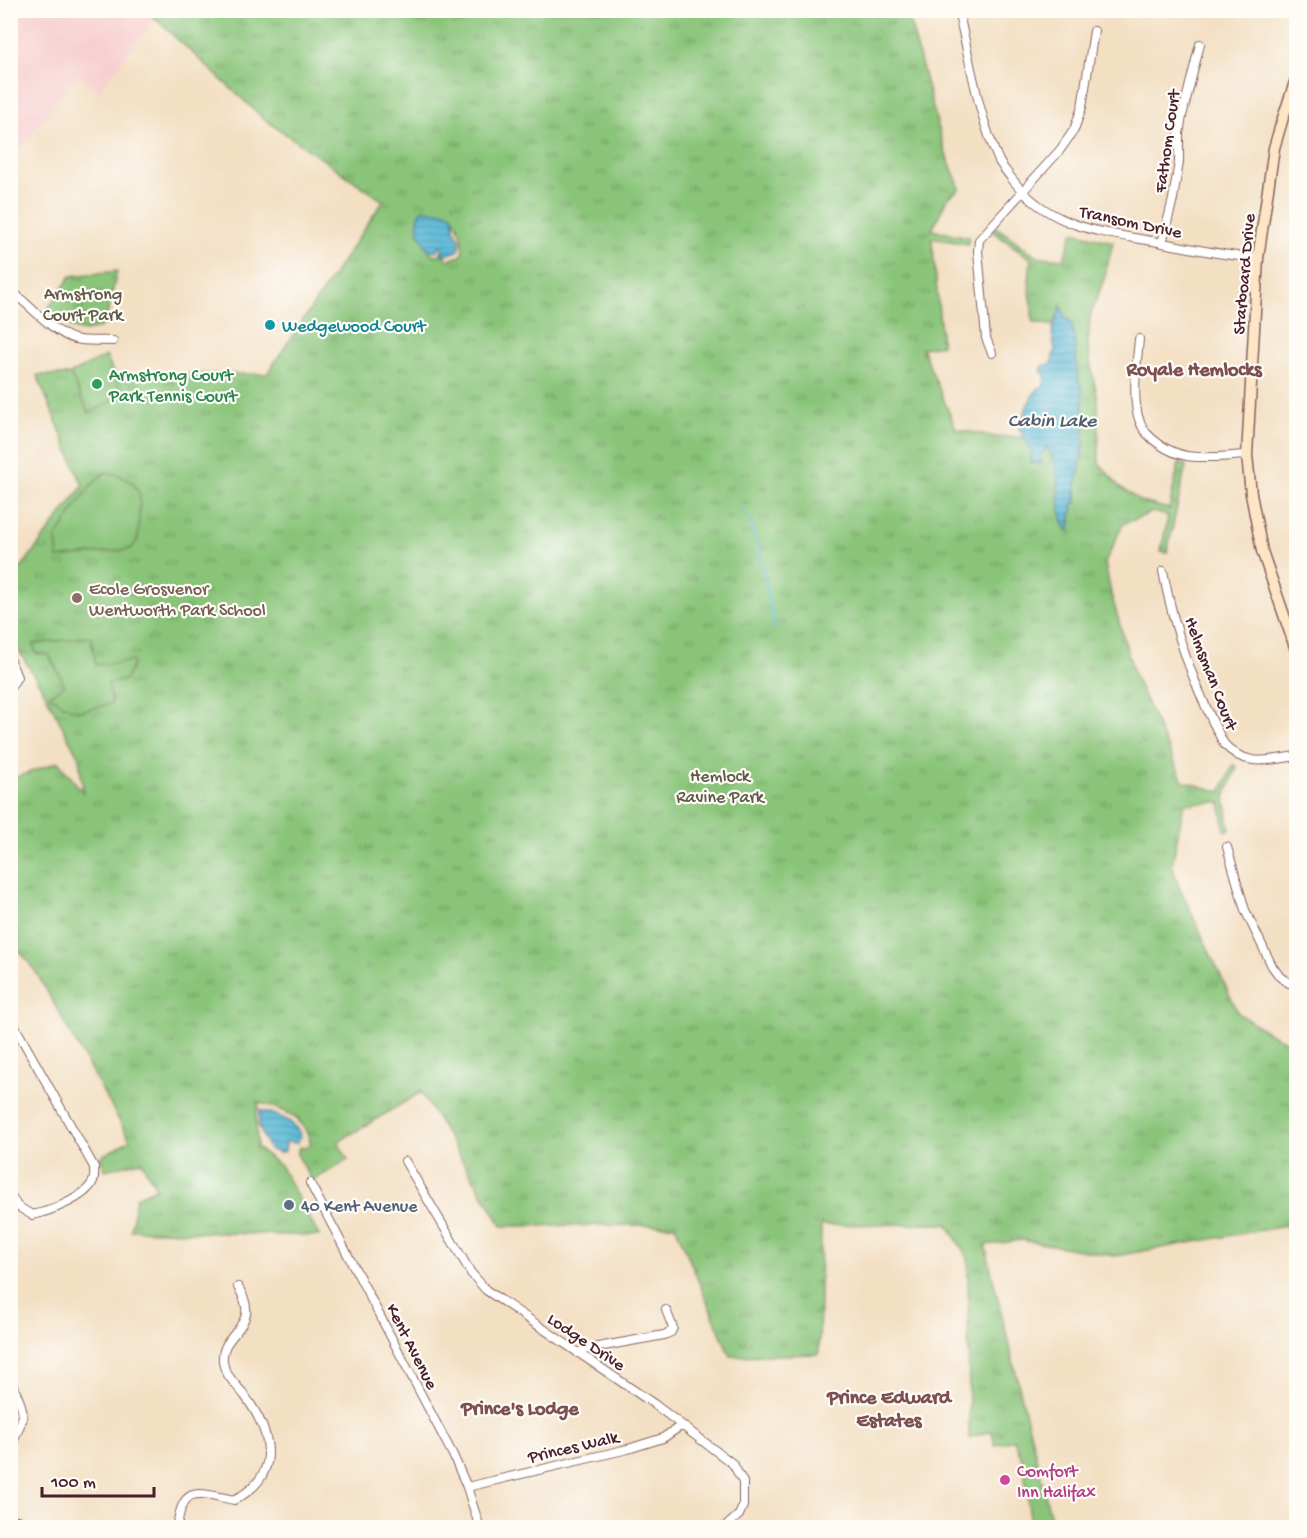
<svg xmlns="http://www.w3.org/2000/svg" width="1307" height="1538" font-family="'Gochi Hand',sans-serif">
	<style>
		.built { fill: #f7cfd0 }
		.park { fill: url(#park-tufts); stroke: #6a7252; stroke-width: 1.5; fill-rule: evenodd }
		.garden { fill: #89c479; stroke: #6a7252; stroke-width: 1.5 }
		.water { fill: url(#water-rules); stroke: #526c82; stroke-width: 1.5 }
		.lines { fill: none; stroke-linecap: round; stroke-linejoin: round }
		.stream { stroke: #5abad8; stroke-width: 2 }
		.street-casing { stroke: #856260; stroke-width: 10 }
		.secondary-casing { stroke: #856260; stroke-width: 13 }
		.primary-casing { stroke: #856260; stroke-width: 14 }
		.street { stroke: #fff; stroke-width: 8 }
		.secondary { stroke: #fde5c5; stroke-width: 10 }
		.primary { stroke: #fabe6d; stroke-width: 12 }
		.culture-dot { fill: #0f9aa8; stroke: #fdfcf7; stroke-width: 2 }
		.leisure-dot { fill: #2e9e5b; stroke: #fdfcf7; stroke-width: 2 }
		.education-dot { fill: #8d6e63; stroke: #fdfcf7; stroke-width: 2 }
		.service-dot { fill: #5c6f8a; stroke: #fdfcf7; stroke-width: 2 }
		.hotel-dot { fill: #d1479c; stroke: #fdfcf7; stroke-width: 2 }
		.labels { text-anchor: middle; stroke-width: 4.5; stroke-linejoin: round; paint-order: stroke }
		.street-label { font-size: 18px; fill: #4a1f2b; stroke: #fdfcf7 }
		.park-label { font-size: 18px; fill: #605946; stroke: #fdfcf7 }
		.culture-label { font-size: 18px; fill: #0d838f; stroke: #fdfcf7; text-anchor: start }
		.leisure-label { font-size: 18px; fill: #27864d; stroke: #fdfcf7; text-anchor: start }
		.education-label { font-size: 18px; fill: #785e54; stroke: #fdfcf7; text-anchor: start }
		.service-label { font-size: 18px; fill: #4e5e75; stroke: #fdfcf7; text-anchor: start }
		.hotel-label { font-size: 18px; fill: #b23c85; stroke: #fdfcf7; text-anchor: start }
		.neighbourhood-label { font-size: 20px; font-weight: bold; fill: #7e4f50; stroke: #fdfcf7 }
		.water-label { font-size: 20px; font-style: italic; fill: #505d70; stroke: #fdfcf7 }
	</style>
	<defs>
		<pattern id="park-tufts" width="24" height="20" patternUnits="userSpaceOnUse" patternTransform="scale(1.5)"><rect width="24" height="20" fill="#89c479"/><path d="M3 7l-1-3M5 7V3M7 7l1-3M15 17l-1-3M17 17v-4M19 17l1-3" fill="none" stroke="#729f63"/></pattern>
		<pattern id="water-rules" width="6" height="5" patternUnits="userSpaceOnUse" patternTransform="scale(1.5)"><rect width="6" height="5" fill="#5abad8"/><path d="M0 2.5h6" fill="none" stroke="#4c97af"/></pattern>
	</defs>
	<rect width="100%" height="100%" fill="#fdfcf7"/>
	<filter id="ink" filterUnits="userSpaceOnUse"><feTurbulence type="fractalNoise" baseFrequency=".0167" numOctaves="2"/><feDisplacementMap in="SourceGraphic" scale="12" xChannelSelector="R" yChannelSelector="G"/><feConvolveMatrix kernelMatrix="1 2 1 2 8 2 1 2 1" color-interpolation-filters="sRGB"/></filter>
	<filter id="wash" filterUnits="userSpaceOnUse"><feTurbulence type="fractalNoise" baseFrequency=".008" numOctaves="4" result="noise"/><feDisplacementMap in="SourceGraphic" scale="24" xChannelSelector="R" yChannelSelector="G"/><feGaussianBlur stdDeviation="1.35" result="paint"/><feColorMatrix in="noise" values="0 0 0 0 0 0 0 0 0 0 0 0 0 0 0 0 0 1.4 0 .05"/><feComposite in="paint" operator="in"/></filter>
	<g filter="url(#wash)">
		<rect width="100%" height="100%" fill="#f3dfc2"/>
		<path class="built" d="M 147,10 L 155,17 L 99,91 L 77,74 L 11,161 L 11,11 Z"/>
		<path class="park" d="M 147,11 L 907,11 L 945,152 L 960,188 L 947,199 L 932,230 L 969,237 L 968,244 L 932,238 L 942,345 L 922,348 L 956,429 L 996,437 L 1025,437 L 1032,451 L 1031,463 L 1040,464 L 1040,456 L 1045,448 L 1048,448 C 1064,477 1055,501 1066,529 L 1070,529 L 1073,503 L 1076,502 L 1076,479 L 1079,472 L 1084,445 L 1082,389 L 1077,374 L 1074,338 L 1069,320 L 1065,317 L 1061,306 L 1054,326 L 1033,322 L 1029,281 L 1031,259 L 992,231 L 996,227 L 1038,257 L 1064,259 L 1073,232 L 1113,242 L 1105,276 L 1090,317 L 1088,344 L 1090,362 L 1098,400 L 1099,463 L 1119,486 L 1142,502 L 1169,509 L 1179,463 L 1186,465 L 1167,553 L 1161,552 L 1168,516 L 1153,512 L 1123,524 L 1105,563 L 1111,594 L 1135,677 L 1183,781 L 1221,792 L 1233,765 L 1237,767 L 1225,797 L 1230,830 L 1225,830 L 1220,802 L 1184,804 L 1172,864 L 1178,884 L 1238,1013 L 1269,1033 L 1296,1046 L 1296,1238 L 1291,1225 L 1115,1256 L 1022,1240 L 985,1245 L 1053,1527 L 1031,1528 L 1023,1461 L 1014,1440 L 995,1445 L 992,1431 L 969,1438 L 968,1258 L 947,1224 L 821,1225 L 819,1354 L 730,1356 L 675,1225 L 502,1226 L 421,1092 L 338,1142 L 348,1160 L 312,1181 L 297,1154 L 299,1147 L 305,1148 L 311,1144 C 304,1115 283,1109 257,1102 L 259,1107 L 256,1111 L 257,1148 L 280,1165 L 319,1236 L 131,1230 L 136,1197 L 156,1188 L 141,1161 L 105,1170 L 100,1157 L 130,1140 L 36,972 L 23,955 L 11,944 L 11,779 L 58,762 L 83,792 L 79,758 L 43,690 L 11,638 L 11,581 L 83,486 L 37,375 L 267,374 L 383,201 L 264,119 ZM 452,217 C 459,223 466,247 461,256 L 447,260 L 443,250 L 441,251 L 440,255 L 433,255 L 425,244 Z
			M 117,271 L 105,324 C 82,340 66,324 47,310 L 71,276 Z"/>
		<path class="garden" d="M 106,356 L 123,395 L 89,413 L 70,374 Z
			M 107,472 L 119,475 L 133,483 L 140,495 L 138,539 L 131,549 L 58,558 L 56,538 C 69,519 88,482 107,472 Z
			M 91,637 L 96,665 L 132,661 L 133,665 L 125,680 L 108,683 L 112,703 C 77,712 79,717 49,695 L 65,685 L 49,655 L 36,653 L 33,644 Z"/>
		<path class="water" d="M 423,209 C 434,215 458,203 454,229 C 459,235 462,243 458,251 L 443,256 L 443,249 L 440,246 L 436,251 L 428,249 C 420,238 413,221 423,209 Z
			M 1061,305 L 1064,315 L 1071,324 L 1074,338 L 1078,380 L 1082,389 L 1084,445 L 1075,493 L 1076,503 L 1073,503 L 1069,531 C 1052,515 1066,472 1047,447 L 1040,456 L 1043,463 L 1031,463 L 1032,451 L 1019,429 C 1026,412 1025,403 1039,388 L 1043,387 L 1046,376 L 1041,371 L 1043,366 L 1051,364 L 1055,350 L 1052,333 Z
			M 259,1110 C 276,1114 294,1119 301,1136 L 297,1143 L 286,1142 L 285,1151 L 280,1153 L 269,1149 L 259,1127 Z"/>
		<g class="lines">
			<path class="stream" d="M 743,508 C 762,540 766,592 775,629"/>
		</g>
	</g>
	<g filter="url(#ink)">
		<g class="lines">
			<defs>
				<path id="street" d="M 958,10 C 970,59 978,116 999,161 C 1002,167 1008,173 1012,179 C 1051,230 1104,232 1163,243 C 1195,249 1225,256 1258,258
					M 1162,243 L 1173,199 L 1179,162 L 1179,134 L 1182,116 L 1200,44
					M 10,290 C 29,304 53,333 75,339 C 87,342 101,340 113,341
					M 1139,339 C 1137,363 1131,400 1140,422 C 1146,439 1170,453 1187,456 C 1206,459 1228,456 1247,455
					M 992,353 L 986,338 L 978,251 L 979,240 L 1060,150 L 1074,130 L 1082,107 L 1094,31
					M 1163,571 C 1174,631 1196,691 1224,744 C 1246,768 1268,760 1296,756
					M 10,660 L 17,677 L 10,688
					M 1227,847 L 1245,910 L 1272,966 L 1280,977 L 1289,983 L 1296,985
					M 10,1018 L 94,1167 C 94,1172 95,1177 93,1181 C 86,1198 48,1212 32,1215 L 17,1206 L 10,1194
					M 405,1161 L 471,1273 L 486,1290 L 654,1404 L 733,1464 L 743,1482 L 743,1506 L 739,1515 L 724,1528
					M 310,1183 L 453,1455 L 467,1487 L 480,1528
					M 578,1353 L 587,1349 L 664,1335 L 671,1332 L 673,1328 L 666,1310
					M 10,1380 C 29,1418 24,1413 10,1450
					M 467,1487 L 628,1449 L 663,1438 L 682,1425
					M 177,1528 C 182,1483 199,1493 234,1500 C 283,1475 272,1433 245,1396 C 237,1385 224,1375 223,1361 C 220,1331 264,1328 238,1287"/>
				<path id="secondary" d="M 1296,79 L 1282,121 L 1274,148 L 1258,258 L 1247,455 L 1251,494 L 1262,551 L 1296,650"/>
				<path id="primary" d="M 10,1520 L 35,1528"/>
			</defs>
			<use href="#street" class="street-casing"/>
			<use href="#secondary" class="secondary-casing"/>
			<use href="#primary" class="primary-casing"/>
			<use href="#street" class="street"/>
			<use href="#secondary" class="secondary"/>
			<use href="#primary" class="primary"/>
		</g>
	</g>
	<circle class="culture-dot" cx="270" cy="325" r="6"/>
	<circle class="leisure-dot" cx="97" cy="384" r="6"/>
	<circle class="education-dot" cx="77" cy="598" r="6"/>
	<circle class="service-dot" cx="289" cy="1205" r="6"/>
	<circle class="hotel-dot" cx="1005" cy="1480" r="6"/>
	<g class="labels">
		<g class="street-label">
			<text transform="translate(1166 141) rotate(-82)" y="6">Fathom Court</text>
			<text transform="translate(1131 221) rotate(12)" y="6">Transom Drive</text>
			<text transform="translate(1243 274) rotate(-85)" y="6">Starboard Drive</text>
			<text transform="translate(1212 673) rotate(69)" y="6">Helmsman Court</text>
			<text transform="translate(587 1341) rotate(34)" y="6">Lodge Drive</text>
			<text transform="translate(413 1346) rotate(63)" y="6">Kent Avenue</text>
			<text transform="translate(573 1446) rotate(-13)" y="6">Princes Walk</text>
		</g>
		<g class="park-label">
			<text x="83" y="299">Armstrong<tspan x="83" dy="21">Court Park</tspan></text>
			<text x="720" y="781">Hemlock<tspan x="720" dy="21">Ravine Park</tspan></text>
		</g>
		<g class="culture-label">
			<text x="282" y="331">Wedgewood Court</text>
		</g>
		<g class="leisure-label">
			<text x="109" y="380">Armstrong Court<tspan x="109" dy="21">Park Tennis Court</tspan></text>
		</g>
		<g class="education-label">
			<text x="89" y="594">Ecole Grosvenor<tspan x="89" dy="21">Wentworth Park School</tspan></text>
		</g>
		<g class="service-label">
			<text x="301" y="1211">40 Kent Avenue</text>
		</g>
		<g class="hotel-label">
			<text x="1017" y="1476">Comfort<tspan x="1017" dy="21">Inn Halifax</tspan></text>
		</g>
		<g class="neighbourhood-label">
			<text x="1194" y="375">Royale Hemlocks</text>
			<text x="889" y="1403">Prince Edward<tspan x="889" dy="23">Estates</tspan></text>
			<text x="520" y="1414">Prince's Lodge</text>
		</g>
		<g class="water-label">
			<text x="1052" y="426">Cabin Lake</text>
		</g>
	</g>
	<rect width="1307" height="1538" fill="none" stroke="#fdfcf7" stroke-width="36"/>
	<path d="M42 1487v9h112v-9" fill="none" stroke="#4a1f2b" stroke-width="3"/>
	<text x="51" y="1487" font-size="18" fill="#4a1f2b" stroke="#fdfcf7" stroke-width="4.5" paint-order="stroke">100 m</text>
</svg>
